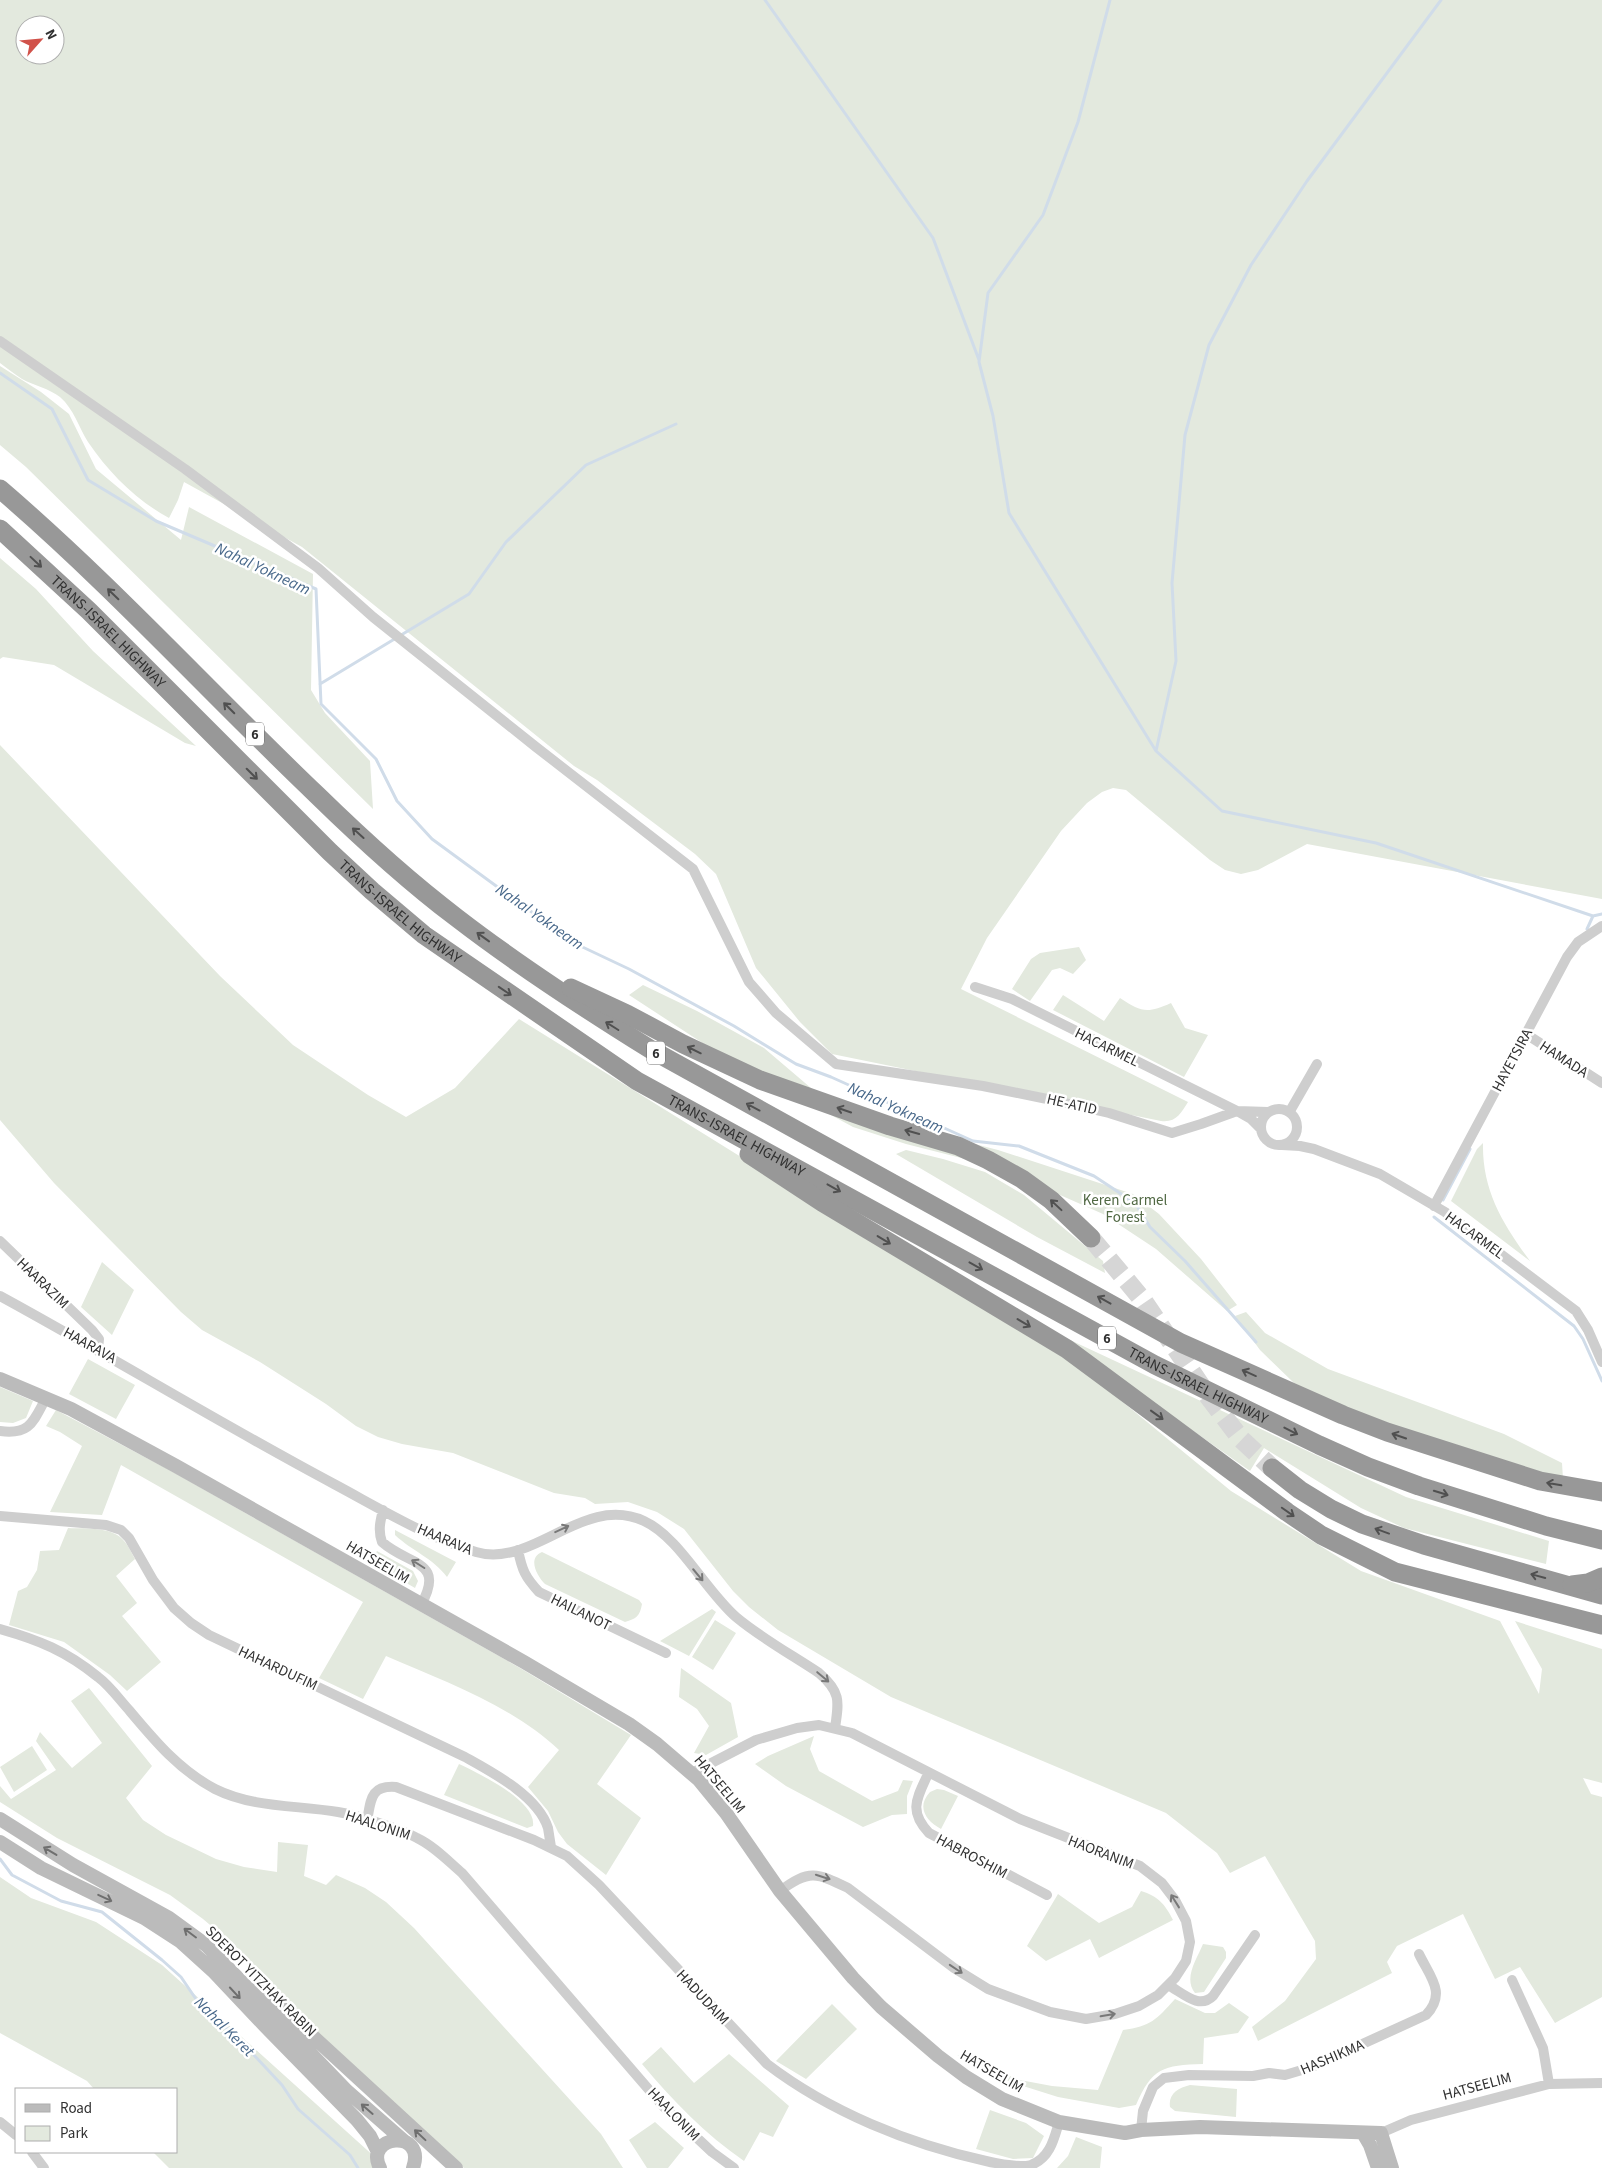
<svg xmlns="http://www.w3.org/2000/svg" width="1602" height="2168" font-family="'Source Sans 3',sans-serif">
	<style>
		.green { fill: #e3e9de; fill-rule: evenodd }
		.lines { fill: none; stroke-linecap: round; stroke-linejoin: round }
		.stream { stroke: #d0dce9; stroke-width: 3 }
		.highway-tunnel { stroke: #d6d6d6; stroke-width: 19; stroke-dasharray: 19 9; stroke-linecap: butt }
		.street { stroke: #cecece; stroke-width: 10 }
		.secondary { stroke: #bbb; stroke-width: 14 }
		.highway { stroke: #989898; stroke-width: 19 }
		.oneway { stroke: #505050 }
		.oneway2 { stroke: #787878 }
		.oneway3 { stroke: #6f6f6f }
		.labels { text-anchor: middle; stroke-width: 5; stroke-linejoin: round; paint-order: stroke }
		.shield { fill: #fff; stroke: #6f6f6f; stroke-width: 1 }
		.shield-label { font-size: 14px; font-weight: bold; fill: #313131 }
		.street-label { font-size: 15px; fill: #313131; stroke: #fff }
		.park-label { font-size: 15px; fill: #506843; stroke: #fff }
		.water-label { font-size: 16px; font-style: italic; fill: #48688a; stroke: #fff }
	</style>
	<rect width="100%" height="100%" fill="#fff"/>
	<path class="green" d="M 0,0 L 1602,0 L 1602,899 L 1307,844 L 1258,870 L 1241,874 L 1225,870 L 1210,860 L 1126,790 L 1113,788 L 1102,792 L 1087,803 L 1061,831 L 987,938 L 961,989 L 1188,1102 C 1181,1113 1176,1123 1161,1121 L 832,1054 L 800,1022 L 756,968 L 716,874 L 695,854 L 597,780 L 574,766 L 302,547 L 184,482 L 178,500 L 169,518 C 136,500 109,473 88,442 C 79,428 74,409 60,397 C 50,389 33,385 22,379 C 14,374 7,368 0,363 ZM 25,25 L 55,25 L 55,55 L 25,55 Z
		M 0,366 L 41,392 L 69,414 L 96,469 L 181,540 L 189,507 L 313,574 L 311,690 L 325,713 L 370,761 L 373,809 L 26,467 L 0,445 Z
		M 0,558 L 36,589 L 93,651 L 196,746 L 185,743 L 54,665 L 3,657 L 0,659 Z
		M 0,745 L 220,976 L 293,1045 L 368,1095 L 406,1117 L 455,1088 L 519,1019 L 1085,1371 L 1231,1491 L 1361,1571 L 1500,1621 L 1539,1694 L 1542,1669 L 1515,1621 L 1602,1649 L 1602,1783 L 1583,1778 L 1591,1794 L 1602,1797 L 1602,1997 L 1555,2023 L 1520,1967 L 1495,1979 L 1463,1914 L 1397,1946 L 1387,1962 L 1392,1973 L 1258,2041 L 1252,2027 L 1285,2001 L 1316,1959 L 1315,1941 L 1265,1856 L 1230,1873 L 1217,1853 L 1166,1813 L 891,1697 L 778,1630 L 749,1607 L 733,1591 L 684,1529 L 657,1512 L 628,1502 L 595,1504 L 585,1498 L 554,1493 L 453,1453 L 402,1444 L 378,1437 L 356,1426 L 326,1404 L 260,1362 L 202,1330 L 181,1312 L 54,1183 L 0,1120 Z
		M 1079,947 L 1086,960 L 1073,974 L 1060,968 L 1052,970 L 1030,1001 L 1012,989 L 1031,959 L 1040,953 Z
		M 643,985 L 697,1011 L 764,1048 L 818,1094 L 850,1112 L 998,1150 L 1133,1194 L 1159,1214 L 1201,1259 L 1237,1305 L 1227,1311 L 1156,1249 L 1103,1214 L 1051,1191 L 977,1162 L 906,1144 L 853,1127 L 724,1057 L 629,995 Z
		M 1063,995 L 1104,1021 L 1120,998 C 1141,1012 1147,1014 1171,1003 L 1185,1028 L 1208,1035 L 1184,1077 L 1053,1010 Z
		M 1483,1143 C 1482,1190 1502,1223 1530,1261 L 1451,1201 L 1477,1149 Z
		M 906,1150 L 943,1159 L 985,1172 L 1024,1195 L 1103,1261 L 1105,1273 L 1037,1237 L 896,1154 Z
		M 102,1262 L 134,1290 L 112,1335 L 81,1307 Z
		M 1246,1312 L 1265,1333 L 1328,1369 L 1504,1434 L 1562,1463 L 1563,1479 L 1421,1435 L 1326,1400 L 1294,1383 L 1260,1350 L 1235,1316 Z
		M 1053,1332 L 1406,1497 L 1549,1541 L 1546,1564 L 1404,1528 L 1361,1508 L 1264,1448 L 1250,1471 Z
		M 88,1359 L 135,1385 L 116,1419 L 69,1394 Z
		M 0,1387 L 33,1401 L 26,1418 L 13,1423 L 0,1422 Z
		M 56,1410 L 173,1472 L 520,1668 L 631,1735 L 597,1784 L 641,1818 L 606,1875 L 567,1844 L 558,1832 L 548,1811 L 528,1787 L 559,1750 C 513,1706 444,1681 386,1656 L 363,1699 L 319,1678 L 363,1602 L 121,1465 L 102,1515 L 50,1512 L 82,1446 L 60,1432 L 46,1426 Z
		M 68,1528 C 86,1529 113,1526 125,1542 C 129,1547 132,1554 135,1559 L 116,1576 L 137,1603 L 122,1616 L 161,1662 L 127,1691 L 110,1675 L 64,1642 L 9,1625 L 18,1591 L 27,1587 L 37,1570 L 40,1551 L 59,1550 Z
		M 395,1530 L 456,1562 L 447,1577 C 433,1558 412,1551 395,1535 Z
		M 377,1551 L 413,1571 L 418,1581 L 415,1588 L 370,1562 Z
		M 542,1552 L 639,1600 L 642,1604 C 640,1616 636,1619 625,1622 L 545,1584 C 537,1576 527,1558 542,1552 Z
		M 712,1609 L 716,1612 L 689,1656 L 660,1641 Z
		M 715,1620 L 736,1633 L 713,1670 L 692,1657 Z
		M 681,1668 L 731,1703 L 738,1737 L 706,1755 L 694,1753 L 709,1726 L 697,1709 L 679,1697 Z
		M 89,1688 L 152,1766 L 126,1798 L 143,1820 L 166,1835 L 216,1859 L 244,1867 L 277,1872 L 278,1842 L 308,1845 L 304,1876 L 326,1885 L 336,1875 L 365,1888 L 386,1902 L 414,1928 L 601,2134 L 623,2168 L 464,2168 L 303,2020 L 268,1979 L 235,1946 L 203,1919 L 170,1895 L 57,1838 L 0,1802 L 0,1786 L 11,1799 L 56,1770 L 36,1741 L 40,1732 L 72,1768 L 102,1743 L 71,1701 Z
		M 814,1736 L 810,1749 L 819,1771 L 872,1801 L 898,1791 L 903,1780 L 913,1781 L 907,1796 L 907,1814 L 892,1815 L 863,1827 L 786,1786 L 755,1764 L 768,1756 Z
		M 32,1746 L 47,1770 L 14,1792 L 0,1767 Z
		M 459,1764 C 478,1773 537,1801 533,1826 L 527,1828 L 444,1795 Z
		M 937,1789 L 944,1790 L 958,1796 L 941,1829 C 926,1821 916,1807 930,1792 Z
		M 0,1877 L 31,1898 L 96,1922 L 162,1965 L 387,2168 L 169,2168 L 153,2152 L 176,2152 L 176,2089 L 94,2089 L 87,2081 L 0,2033 Z
		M 1141,1891 C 1158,1896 1165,1904 1173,1920 L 1099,1958 L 1090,1939 L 1046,1961 L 1027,1946 L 1058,1894 L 1099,1923 L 1132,1907 Z
		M 1203,1944 L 1223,1947 L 1226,1952 L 1226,1958 L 1204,1992 L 1195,1993 C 1183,1978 1197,1959 1203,1944 Z
		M 1175,1999 L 1205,2013 L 1215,2013 L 1229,2003 L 1249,2017 L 1238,2033 L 1204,2038 L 1203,2064 C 1163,2065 1152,2068 1136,2105 L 1119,2108 L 1058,2097 L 992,2076 L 957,2055 L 1020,2080 L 1052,2086 L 1098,2090 L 1123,2030 C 1151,2026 1156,2020 1175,1999 Z
		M 832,2004 L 857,2029 L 806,2079 L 776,2061 Z
		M 661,2047 L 694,2083 L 729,2054 L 789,2106 L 773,2137 L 760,2132 L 744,2161 C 705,2134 673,2101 642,2064 Z
		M 1190,2085 L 1237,2089 L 1236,2117 L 1175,2111 L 1170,2107 C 1168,2094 1178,2088 1190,2085 Z
		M 990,2110 L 1026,2123 L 1044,2136 L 1033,2158 L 1013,2159 L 976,2149 Z
		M 655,2122 L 684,2148 L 668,2168 L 647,2168 L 629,2140 Z
		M 1076,2137 L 1102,2147 L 1100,2168 L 1057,2168 L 1068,2156 Z"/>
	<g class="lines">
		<path class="stream" d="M 765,0 L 933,238 L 979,360
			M 1110,0 L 1078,122 L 1043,215 L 988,293 L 979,362 L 993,416 L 1009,513 L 1156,751 L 1222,811 L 1376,843 L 1593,916
			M 0,373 L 52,409 L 88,480 L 156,521 L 316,589 L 321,704 L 376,759 L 397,801 L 432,839 L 574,943 L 629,969 L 734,1026 L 796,1064 L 831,1077 L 973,1141 L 1019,1146 L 1094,1176 L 1135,1203 L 1150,1227 L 1185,1261 L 1256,1342
			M 320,684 L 469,594 L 506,542 L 586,465 L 676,424
			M 1156,751 L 1176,661 L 1172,583 L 1185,435 L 1209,345 L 1251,265 L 1307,181 L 1441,0
			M 1587,929 L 1593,916 L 1602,914
			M 1443,1200 L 1470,1149
			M 1434,1217 L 1574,1326 L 1583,1339 L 1602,1381
			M 0,1859 L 12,1875 L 61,1901 L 102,1912 L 162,1960 L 181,1977 L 202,2008 L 237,2037 L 282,2085 L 298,2109 L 350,2155 L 358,2168"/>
		<path class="highway-tunnel" d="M 1091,1238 L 1142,1299 L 1208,1396 L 1241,1439 L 1272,1468"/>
		<path class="street" d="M 0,341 L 185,469 L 318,568 L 373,617 L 536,747 L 693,869 L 749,982 L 776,1013 L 836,1064 L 983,1086 L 1052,1100 L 1109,1113 L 1172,1133 L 1201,1124 L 1237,1111 L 1268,1112
			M 975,987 L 1012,999 L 1237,1111 L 1251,1119 L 1261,1129
			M 1526,1034 L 1602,1083
			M1261 1127a18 18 0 1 1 36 0a18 18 0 1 1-36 0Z
			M 1290,1111 L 1317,1064
			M 1282,1145 L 1300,1146 L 1314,1149 L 1380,1174 L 1445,1212 L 1576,1311 L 1588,1330 L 1602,1362
			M 1434,1206 L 1567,957 L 1578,942 L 1602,926
			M 0,1241 L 92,1330 L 99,1339 L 98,1349
			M 0,1296 C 112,1357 221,1424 334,1484 C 379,1508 426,1537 476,1552 C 533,1569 583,1493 644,1521 C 679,1537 705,1590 736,1617 C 761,1638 792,1655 819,1673 C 841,1692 839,1701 835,1728
			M 0,1431 C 30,1435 33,1422 46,1398
			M 383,1510 C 380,1522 378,1531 382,1542 C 409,1566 446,1560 421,1605
			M 0,1516 L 106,1525 L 121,1530 L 129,1538 L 153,1580 L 174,1608 L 191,1623 L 209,1635 L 465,1757 C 492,1772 538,1796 548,1828 C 549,1834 550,1841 551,1847
			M 518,1550 C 522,1570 525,1577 539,1592 L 666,1653
			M 0,1629 C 39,1640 66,1651 98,1677 C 110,1686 119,1699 129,1710 C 155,1741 179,1770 215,1789 C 253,1808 297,1805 338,1812 C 356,1815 401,1829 417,1838 C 434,1846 448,1861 462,1873 L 663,2106 L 712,2152 L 734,2168
			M 692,1773 L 756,1740 L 797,1728 L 819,1725 L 852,1733 L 1020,1819 L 1140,1866 L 1162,1883 L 1175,1900 L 1186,1921 L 1190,1942 L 1186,1961 L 1175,1978 L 1158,1995 L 1139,2006 L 1115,2014 L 1086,2019 L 1050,2012 L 988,1989 L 954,1968 L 848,1888 C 817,1873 809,1869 780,1891
			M 928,1774 C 917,1798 908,1811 929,1833 L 1047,1895
			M 367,1821 C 371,1800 370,1785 396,1787 L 534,1840 L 567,1856 L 599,1885 L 767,2064 C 830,2112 909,2144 986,2161 C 999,2164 1018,2168 1031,2165 C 1050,2158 1054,2139 1059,2122
			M 1512,1980 L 1543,2048 L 1549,2084
			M 1168,1985 C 1183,1993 1199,2010 1213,1996 L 1255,1935
			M 0,2122 L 16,2135
			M 1141,2130 L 1143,2111 L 1153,2087 L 1164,2078 L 1189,2075 L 1253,2076 L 1269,2073 L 1285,2075 L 1312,2067 L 1426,2015 C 1447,1993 1430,1977 1419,1954
			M 1381,2133 L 1411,2120 L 1549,2084 L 1602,2083
			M 32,2152 L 44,2168"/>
		<path class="secondary" d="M 0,1379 L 71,1409 L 176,1466 L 524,1662 L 629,1724 L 657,1744 L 699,1780 L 726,1813 L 780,1891 L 853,1978 L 881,2007 L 938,2056 L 966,2077 L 1002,2099 L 1059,2122 L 1125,2133 L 1141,2130 L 1200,2127 L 1381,2133 L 1392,2168
			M 0,1819 L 73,1865 L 169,1918 L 206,1945 L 347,2091 L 404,2141
			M 0,1842 L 41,1868 L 144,1918 L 181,1942 L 213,1971 L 264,2025 L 357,2120 L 370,2136 L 378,2152
			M 258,1986 L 456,2168
			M 1363,2133 L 1370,2145 L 1378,2168
			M 380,2168 C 363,2135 427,2128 413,2168"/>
		<g class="highway">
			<path d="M 0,489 C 112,585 211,694 317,795 C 361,838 408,881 457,918 C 518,965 584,1008 650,1049 L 1181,1343 L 1343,1415 L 1387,1432 L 1540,1481 L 1602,1492"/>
			<path id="s1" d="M 0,529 L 89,611 L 330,852 L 372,891 L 424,935 L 637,1081 L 1155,1365 L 1319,1445 L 1368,1467 L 1419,1486 L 1546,1526 L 1602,1540"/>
			<path d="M 571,988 L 627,1014 L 683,1044 L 760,1080 L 890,1126 L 958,1146 L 988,1160 L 1022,1179 L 1051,1200 L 1091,1238"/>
			<path d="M 749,1154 L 822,1202 L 1067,1349 L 1287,1512 L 1321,1535 L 1395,1572 L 1602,1625"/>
			<path d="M 1272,1468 L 1300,1490 L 1331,1509 L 1362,1524 L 1424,1545 L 1602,1595"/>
			<path d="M 1572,1585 L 1588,1583 L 1602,1577"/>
		</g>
	</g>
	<defs><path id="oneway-shaft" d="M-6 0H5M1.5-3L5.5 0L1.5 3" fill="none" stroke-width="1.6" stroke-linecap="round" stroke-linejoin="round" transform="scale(1.25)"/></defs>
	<g class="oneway">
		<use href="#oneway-shaft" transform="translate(36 562) rotate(43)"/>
		<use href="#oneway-shaft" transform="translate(113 594) rotate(-136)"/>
		<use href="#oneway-shaft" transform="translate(229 708) rotate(-135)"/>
		<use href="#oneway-shaft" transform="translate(252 774) rotate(45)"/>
		<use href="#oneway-shaft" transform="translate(358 833) rotate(-138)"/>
		<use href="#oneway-shaft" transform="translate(483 937) rotate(-144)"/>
		<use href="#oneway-shaft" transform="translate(505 991) rotate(34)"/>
		<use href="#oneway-shaft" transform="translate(612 1026) rotate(-148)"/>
		<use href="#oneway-shaft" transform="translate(694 1050) rotate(-154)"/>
		<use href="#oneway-shaft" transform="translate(753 1107) rotate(-152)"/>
		<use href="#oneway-shaft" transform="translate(844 1110) rotate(-161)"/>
		<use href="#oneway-shaft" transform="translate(912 1132) rotate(-164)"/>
		<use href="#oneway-shaft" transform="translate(834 1188) rotate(29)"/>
		<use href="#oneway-shaft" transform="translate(1056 1205) rotate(-137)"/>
		<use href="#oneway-shaft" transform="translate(884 1240) rotate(31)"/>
		<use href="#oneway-shaft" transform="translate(976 1266) rotate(29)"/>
		<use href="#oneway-shaft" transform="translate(1104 1300) rotate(-151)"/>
		<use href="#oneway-shaft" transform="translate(1024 1323) rotate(31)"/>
		<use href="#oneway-shaft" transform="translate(1249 1373) rotate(-156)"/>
		<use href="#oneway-shaft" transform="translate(1157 1415) rotate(36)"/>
		<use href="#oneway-shaft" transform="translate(1291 1431) rotate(27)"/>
		<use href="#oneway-shaft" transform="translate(1399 1436) rotate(-161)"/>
		<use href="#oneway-shaft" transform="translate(1554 1484) rotate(-170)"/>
		<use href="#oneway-shaft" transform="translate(1441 1493) rotate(17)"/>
		<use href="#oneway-shaft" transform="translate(1288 1512) rotate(35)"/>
		<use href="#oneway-shaft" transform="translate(1382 1531) rotate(-160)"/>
		<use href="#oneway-shaft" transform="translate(1538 1576) rotate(-165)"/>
	</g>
	<g class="oneway2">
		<use href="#oneway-shaft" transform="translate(562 1529) rotate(-25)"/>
		<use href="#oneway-shaft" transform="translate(418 1564) rotate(-148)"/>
		<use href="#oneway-shaft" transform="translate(698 1575) rotate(50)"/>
		<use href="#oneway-shaft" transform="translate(823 1677) rotate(40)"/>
		<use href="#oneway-shaft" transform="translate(823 1877) rotate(18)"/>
		<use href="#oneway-shaft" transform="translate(1175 1901) rotate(-122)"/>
		<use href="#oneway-shaft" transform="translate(956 1969) rotate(34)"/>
		<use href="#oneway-shaft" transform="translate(1108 2015) rotate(-10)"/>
	</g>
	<g class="oneway3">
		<use href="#oneway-shaft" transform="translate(50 1851) rotate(-149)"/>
		<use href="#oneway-shaft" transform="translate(105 1898) rotate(25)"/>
		<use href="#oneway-shaft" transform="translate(190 1933) rotate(-143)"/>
		<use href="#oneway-shaft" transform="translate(235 1993) rotate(47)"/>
		<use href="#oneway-shaft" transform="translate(367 2109) rotate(-139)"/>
		<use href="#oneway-shaft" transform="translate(420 2135) rotate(-137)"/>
	</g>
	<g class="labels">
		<g class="shield">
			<rect x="246" y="722.5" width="18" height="23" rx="4"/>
			<rect x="647" y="1041.5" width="18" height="23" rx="4"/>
			<rect x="1098" y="1326.5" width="18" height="23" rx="4"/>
		</g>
		<g class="shield-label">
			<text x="255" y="739">6</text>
			<text x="656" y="1058">6</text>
			<text x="1107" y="1343">6</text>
		</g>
		<g class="street-label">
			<text dy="5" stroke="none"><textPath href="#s1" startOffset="149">TRANS-ISRAEL HIGHWAY</textPath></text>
			<text dy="5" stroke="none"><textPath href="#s1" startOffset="554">TRANS-ISRAEL HIGHWAY</textPath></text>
			<text transform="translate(1107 1047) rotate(26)" y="5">HACARMEL</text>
			<text transform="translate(1564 1059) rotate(33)" y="5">HAMADA</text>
			<text transform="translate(1512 1060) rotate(-62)" y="5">HAYETSIRA</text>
			<text transform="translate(1072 1104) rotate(13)" y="5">HE-ATID</text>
			<text dy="5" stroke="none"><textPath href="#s1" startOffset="959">TRANS-ISRAEL HIGHWAY</textPath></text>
			<text transform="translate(1475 1235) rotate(36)" y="5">HACARMEL</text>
			<text transform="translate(43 1283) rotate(44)" y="5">HAARAZIM</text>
			<text transform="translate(90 1345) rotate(29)" y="5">HAARAVA</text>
			<text dy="5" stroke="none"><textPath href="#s1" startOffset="1484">TRANS-ISRAEL HIGHWAY</textPath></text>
			<text transform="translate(445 1539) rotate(23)" y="5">HAARAVA</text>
			<text transform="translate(378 1562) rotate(30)" y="5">HATSEELIM</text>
			<text transform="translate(581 1612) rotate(26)" y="5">HAILANOT</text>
			<text transform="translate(278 1668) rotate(25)" y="5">HAHARDUFIM</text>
			<text transform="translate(720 1784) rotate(50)" y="5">HATSEELIM</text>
			<text transform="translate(378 1825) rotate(18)" y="5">HAALONIM</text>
			<text transform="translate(1101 1852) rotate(21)" y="5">HAORANIM</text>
			<text transform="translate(972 1856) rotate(28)" y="5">HABROSHIM</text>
			<text transform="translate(261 1981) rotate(45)" y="5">SDEROT YITZHAK RABIN</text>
			<text transform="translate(703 1997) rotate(47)" y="5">HADUDAIM</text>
			<text transform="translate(1332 2057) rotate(-23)" y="5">HASHIKMA</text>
			<text transform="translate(992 2071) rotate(30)" y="5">HATSEELIM</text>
			<text transform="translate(1477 2086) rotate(-15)" y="5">HATSEELIM</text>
			<text transform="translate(674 2114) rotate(46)" y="5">HAALONIM</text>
		</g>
		<g class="park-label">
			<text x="1125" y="1205">Keren Carmel<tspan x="1125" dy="17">Forest</tspan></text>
		</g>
		<g class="water-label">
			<text transform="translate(263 568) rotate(25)" y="6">Nahal Yokneam</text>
			<text transform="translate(540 916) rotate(35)" y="6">Nahal Yokneam</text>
			<text transform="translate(896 1107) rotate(24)" y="6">Nahal Yokneam</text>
			<text transform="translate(225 2026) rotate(45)" y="6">Nahal Keret</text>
		</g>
	</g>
	<rect x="15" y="2088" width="162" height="65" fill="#ffffff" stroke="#adadad"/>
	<rect x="25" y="2104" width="25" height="8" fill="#bbbbbb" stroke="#adadad"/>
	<text x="60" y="2113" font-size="15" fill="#313131">Road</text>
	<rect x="25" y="2126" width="25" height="15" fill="#e3e9de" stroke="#adadad"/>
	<text x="60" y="2138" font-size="15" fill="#313131">Park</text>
	<g transform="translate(40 40) rotate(63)"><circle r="24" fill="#ffffff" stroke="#adadad"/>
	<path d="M0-4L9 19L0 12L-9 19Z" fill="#d1524a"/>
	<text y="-8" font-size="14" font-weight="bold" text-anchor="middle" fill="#313131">N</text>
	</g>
</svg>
